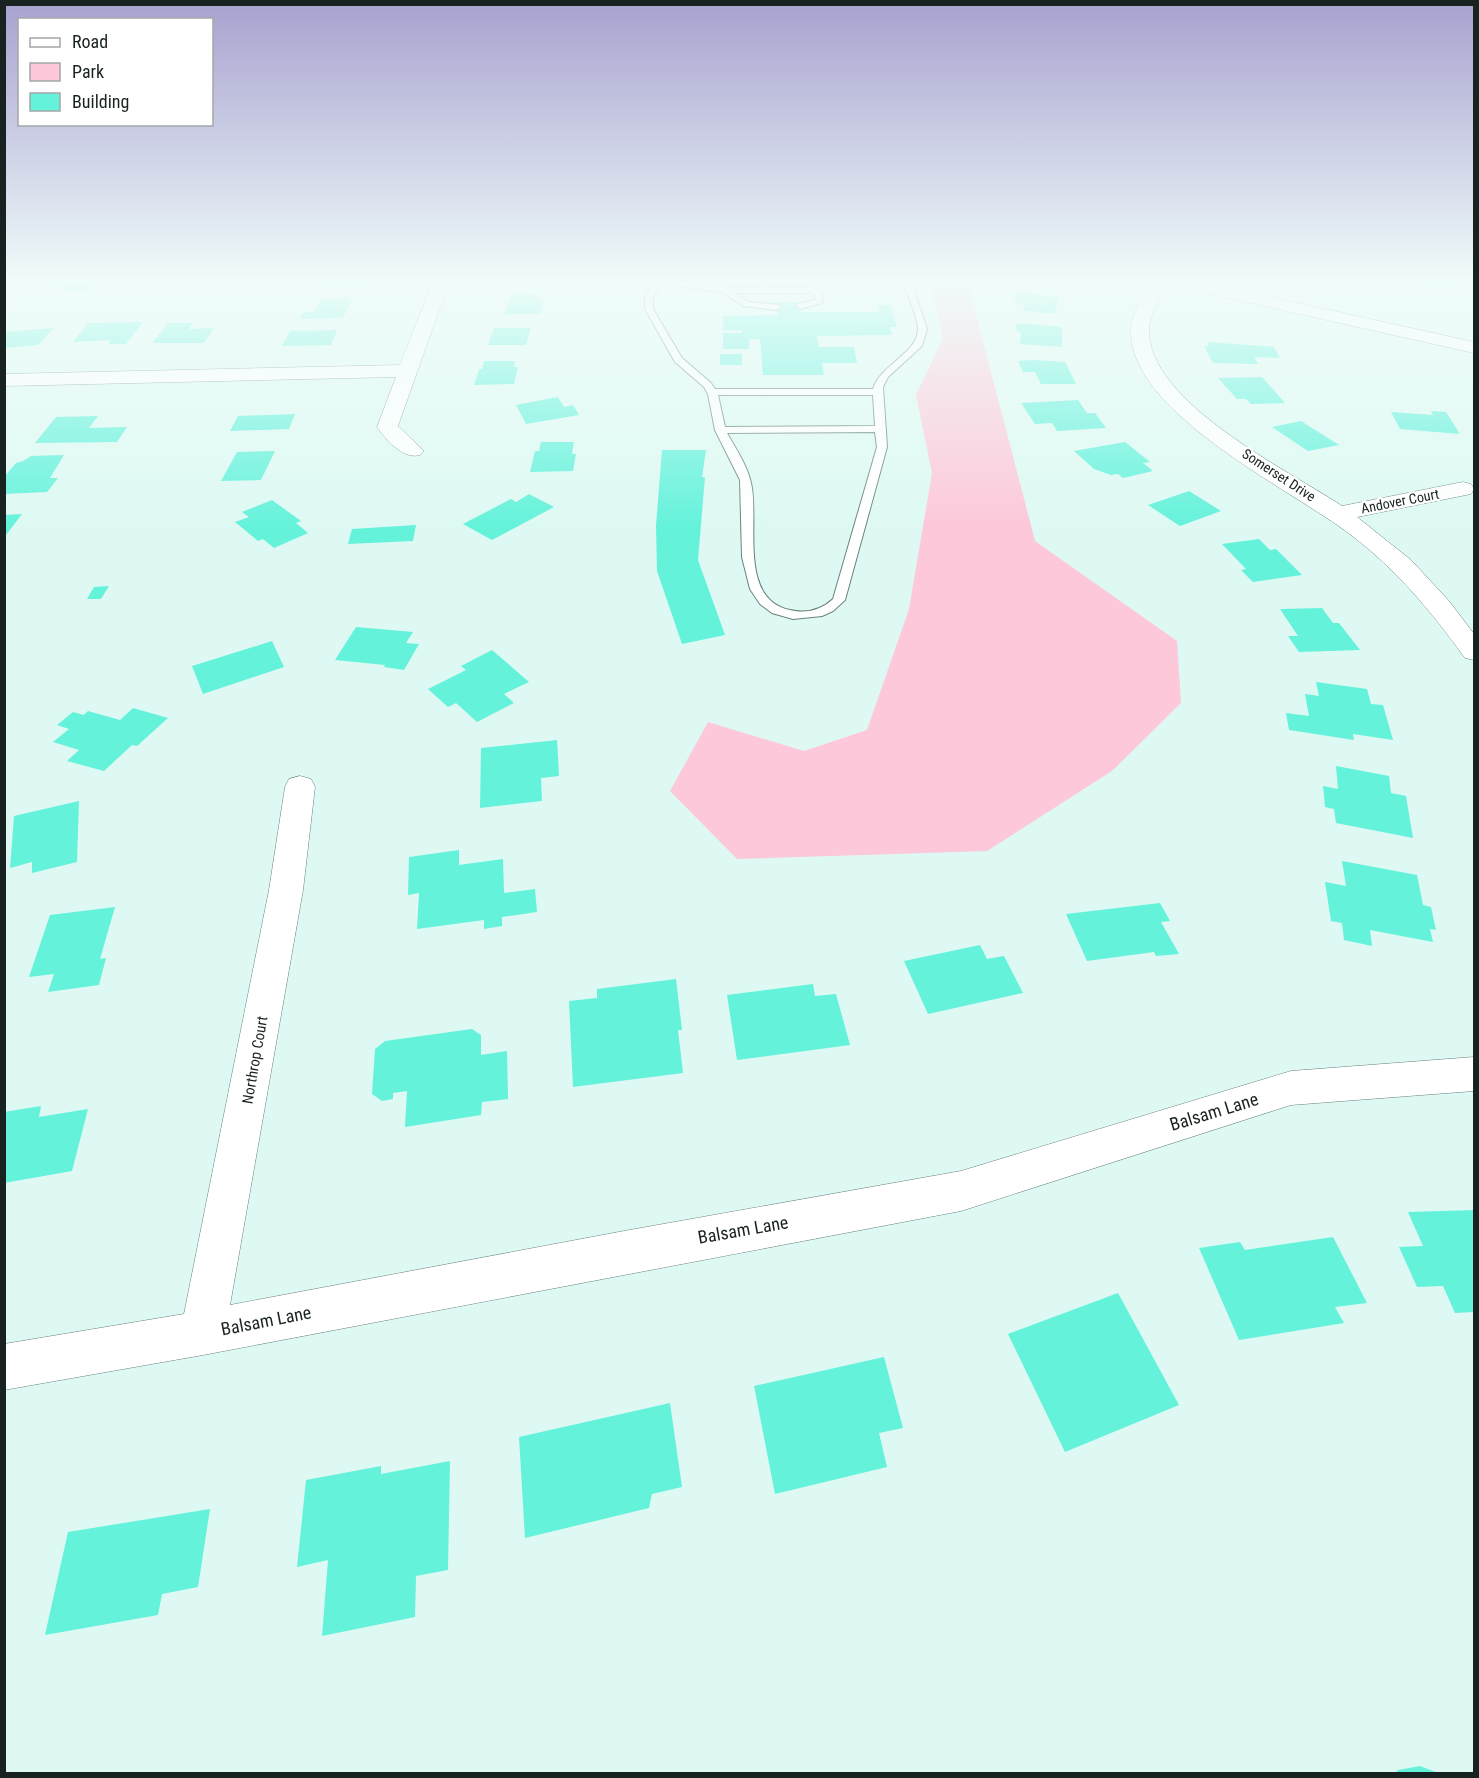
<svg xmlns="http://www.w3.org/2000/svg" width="1479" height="1778" font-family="'Roboto Condensed',sans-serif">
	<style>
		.green { fill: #fdc8d9 }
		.building { fill: #64f2db }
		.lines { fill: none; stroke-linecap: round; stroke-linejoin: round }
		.lane-casing { stroke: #69827c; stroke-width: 2 }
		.street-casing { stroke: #69827c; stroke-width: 1 }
		.secondary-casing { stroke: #69827c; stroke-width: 1 }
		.lane { fill: #fff; fill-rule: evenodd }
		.street { fill: #fff; fill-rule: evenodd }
		.secondary { fill: #fff; fill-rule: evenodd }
		.labels { text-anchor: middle; stroke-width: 4.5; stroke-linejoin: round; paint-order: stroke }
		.far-street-label { font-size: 14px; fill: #182220; stroke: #fff }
		.street-label { font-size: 15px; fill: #182220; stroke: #fff }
		.near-street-label { font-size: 18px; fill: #182220; stroke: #fff }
	</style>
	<rect width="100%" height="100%" fill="#def9f3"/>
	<path class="green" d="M 930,279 L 967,280 L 1035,541 L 1177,641 L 1181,703 L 1112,771 L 987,851 L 737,859 L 670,791 L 708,722 L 804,751 L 867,730 L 909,609 L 932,473 L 916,395 L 943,339 Z"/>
	<path class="building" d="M 53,279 L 94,279 L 97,281 L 91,290 L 66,291 L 63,287 L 45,288 Z
		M 329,279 L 360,279 L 356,287 L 329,288 L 332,283 L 327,283 Z
		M 504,279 L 537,279 L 536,282 L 503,282 Z
		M 1411,279 L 1453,279 L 1446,287 L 1415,282 Z
		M 1018,292 L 1059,297 L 1055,314 L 1024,311 L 1025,305 L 1014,304 Z
		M 539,294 L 538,300 L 544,300 L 541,314 L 504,314 L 512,295 Z
		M 352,299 L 343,318 L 300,319 L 304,312 L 314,312 L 320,300 Z
		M 776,302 L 799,302 L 801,312 L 879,312 L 877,305 L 891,305 L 897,327 L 890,327 L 892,335 L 817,336 L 819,347 L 854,347 L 857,363 L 822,363 L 824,375 L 763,375 L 760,339 L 749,339 L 749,349 L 723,349 L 723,333 L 742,333 L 742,330 L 723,330 L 723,316 L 778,315 Z
		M 143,322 L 126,344 L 108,344 L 111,340 L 73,342 L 88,323 Z
		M 168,323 L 193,323 L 188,329 L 214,328 L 204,343 L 152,343 Z
		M 1019,323 L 1062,327 L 1062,347 L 1020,344 L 1021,333 L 1015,330 L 1016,324 Z
		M 54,328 L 38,345 L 4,348 L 4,332 Z
		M 494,328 L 531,328 L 526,345 L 488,345 Z
		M 337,330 L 331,345 L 282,346 L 290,331 Z
		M 1207,342 L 1274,347 L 1280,358 L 1254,357 L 1258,364 L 1213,363 L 1204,346 L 1209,346 Z
		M 720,354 L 742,354 L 742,365 L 720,365 Z
		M 1034,360 L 1065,362 L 1076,384 L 1041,384 L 1035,372 L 1023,372 L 1018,361 Z
		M 484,361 L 515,361 L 514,367 L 518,367 L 514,384 L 474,385 L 479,369 L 482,369 Z
		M 1262,377 L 1285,403 L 1251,404 L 1246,399 L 1237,399 L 1218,378 Z
		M 558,397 L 564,407 L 573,405 L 579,415 L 526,424 L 516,405 Z
		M 1078,400 L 1087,413 L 1095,413 L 1106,428 L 1057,431 L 1052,423 L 1035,424 L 1021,403 Z
		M 1431,411 L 1446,412 L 1460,434 L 1400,429 L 1391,412 L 1433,415 Z
		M 295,414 L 289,429 L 230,431 L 238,416 Z
		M 98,416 L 89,428 L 127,427 L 117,442 L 35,443 L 56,417 Z
		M 1301,421 L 1339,445 L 1308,451 L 1272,427 Z
		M 541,442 L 574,442 L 572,454 L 576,454 L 573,471 L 530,472 L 535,451 L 539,451 Z
		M 1125,442 L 1150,462 L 1143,463 L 1153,471 L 1123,478 L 1118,474 L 1111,475 L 1094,469 L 1074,451 Z
		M 662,450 L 706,450 L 702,477 L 705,477 L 698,560 L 725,635 L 682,644 L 657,571 L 656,526 Z
		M 275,451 L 261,480 L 221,481 L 237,452 Z
		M 64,455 L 50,478 L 58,478 L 47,492 L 4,494 L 4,477 L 16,463 L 23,461 L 31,456 Z
		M 1189,491 L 1221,511 L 1180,526 L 1148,505 Z
		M 529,494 L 554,507 L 492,540 L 463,524 L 511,499 L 516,502 Z
		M 272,500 L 301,521 L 296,523 L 308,533 L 274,548 L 263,539 L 258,541 L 235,522 L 249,517 L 242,512 Z
		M 22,514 L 6,535 L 4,535 L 4,515 Z
		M 416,525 L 413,541 L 348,544 L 352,529 Z
		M 1259,539 L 1270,550 L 1276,549 L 1302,575 L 1253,582 L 1241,570 L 1246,569 L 1222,544 Z
		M 109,586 L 101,599 L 87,599 L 94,587 Z
		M 1322,608 L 1333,623 L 1339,623 L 1360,650 L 1299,652 L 1288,636 L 1298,636 L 1280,609 Z
		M 356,627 L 413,632 L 406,643 L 419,644 L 404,670 L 384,667 L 385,665 L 335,660 Z
		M 272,641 L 284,667 L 203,694 L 192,666 Z
		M 492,650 L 529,682 L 504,694 L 514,703 L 477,722 L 456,703 L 448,707 L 428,689 L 466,670 L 461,666 Z
		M 1316,682 L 1367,689 L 1371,704 L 1383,705 L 1393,740 L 1353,734 L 1354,740 L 1289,730 L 1286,713 L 1309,716 L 1305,694 L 1319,696 Z
		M 133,708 L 168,718 L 137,746 L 132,745 L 104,771 L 67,761 L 79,750 L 53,742 L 69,729 L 57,725 L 73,712 L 84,715 L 88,711 L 120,720 Z
		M 557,740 L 559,776 L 541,778 L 542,801 L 480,808 L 481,748 Z
		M 1336,766 L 1389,776 L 1391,793 L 1406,796 L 1413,838 L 1336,823 L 1334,809 L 1325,807 L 1323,786 L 1338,789 Z
		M 79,801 L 77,862 L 32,873 L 32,862 L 10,868 L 14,816 Z
		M 459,850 L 459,865 L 503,859 L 504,893 L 535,889 L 537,912 L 502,917 L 502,926 L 484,929 L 484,920 L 417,929 L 419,893 L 408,895 L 409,857 Z
		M 1342,861 L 1417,875 L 1423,905 L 1431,907 L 1436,930 L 1430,929 L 1433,942 L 1370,930 L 1372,946 L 1344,940 L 1342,923 L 1331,921 L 1325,882 L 1346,886 Z
		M 1160,903 L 1170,921 L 1161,922 L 1179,954 L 1156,956 L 1154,952 L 1087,961 L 1066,914 Z
		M 115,907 L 100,959 L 106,958 L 99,985 L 48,992 L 54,974 L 29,977 L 50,915 Z
		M 980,945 L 987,959 L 1004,956 L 1023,993 L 928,1014 L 904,961 Z
		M 676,979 L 682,1030 L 678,1030 L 683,1073 L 573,1087 L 569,1001 L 597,998 L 597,989 Z
		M 813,984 L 815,996 L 836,994 L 850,1045 L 737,1060 L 727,995 Z
		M 472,1029 L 481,1035 L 481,1055 L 507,1051 L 508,1099 L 482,1102 L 481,1115 L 405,1127 L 407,1091 L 393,1093 L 393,1099 L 382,1101 L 372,1094 L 375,1049 L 385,1041 Z
		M 41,1106 L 39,1117 L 88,1109 L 72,1171 L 4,1183 L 4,1112 Z
		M 1474,1210 L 1474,1312 L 1455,1313 L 1443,1286 L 1417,1287 L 1399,1247 L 1423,1246 L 1408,1212 Z
		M 1333,1237 L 1367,1303 L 1335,1307 L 1344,1323 L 1239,1340 L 1199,1248 L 1240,1242 L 1245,1250 Z
		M 1118,1293 L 1179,1405 L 1065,1452 L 1008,1334 Z
		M 884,1357 L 903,1428 L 879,1433 L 887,1467 L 775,1494 L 754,1386 Z
		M 670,1403 L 682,1487 L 652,1494 L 649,1508 L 525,1538 L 519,1437 Z
		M 450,1461 L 448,1570 L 416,1576 L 415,1617 L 322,1636 L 328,1560 L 297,1567 L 306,1480 L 381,1466 L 381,1474 Z
		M 210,1509 L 198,1587 L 162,1594 L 158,1615 L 45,1635 L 68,1532 Z
		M 1420,1766 L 1441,1774 L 1394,1774 L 1398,1770 Z"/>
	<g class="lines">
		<defs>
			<path id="lane" d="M 657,279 L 724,287 L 812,287 L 823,294 L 822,303 L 800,309 L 796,306 L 797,304 L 815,300 L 815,295 L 810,293 L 734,293 L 748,302 L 780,305 L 781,307 L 777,310 L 743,306 L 722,292 L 662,284 L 653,296 L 653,309 L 682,358 L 711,383 L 715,389 L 873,389 C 880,365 918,353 918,329 C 918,317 906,292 902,279 L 910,279 L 927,329 L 922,346 L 888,377 L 883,387 L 887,447 L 845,600 L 833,611 L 822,616 L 793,619 L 772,613 L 760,604 L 750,589 L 742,557 L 740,480 L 715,430 L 708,394 L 704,387 L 675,362 L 645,309 L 645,296 ZM 718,395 L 873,395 L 875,426 L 725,427 ZM 875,432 L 877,447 L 833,599 C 821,610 807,614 790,610 C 737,599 760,520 751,483 C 747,465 736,449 727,433 Z"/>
			<path id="street" d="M 434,279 L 450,279 L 398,426 L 424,451 L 420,455 C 404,460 386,440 377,427 L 396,377 L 4,386 L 4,374 L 400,365 Z
				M 1155,279 L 1171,279 C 1162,295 1150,310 1149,329 C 1147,402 1288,470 1342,506 L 1463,482 L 1471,484 L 1474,489 L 1471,494 L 1357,517 L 1411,560 L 1449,601 L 1474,634 L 1474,660 L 1465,658 C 1431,611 1397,570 1351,535 C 1293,490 1131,414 1131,332 C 1131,312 1144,295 1155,279 Z
				M 300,776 L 311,779 L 315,787 L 303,890 L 230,1305 L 624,1231 L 961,1171 L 1291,1071 L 1474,1057 L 1474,1091 L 1291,1105 L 961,1211 L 203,1355 L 4,1390 L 4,1344 L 184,1314 L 269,890 L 285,787 L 289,779 Z"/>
			<path id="secondary" d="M 1158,279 L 1189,279 L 1474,342 L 1474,353 L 1166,284 Z"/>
		</defs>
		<use href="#lane" class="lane-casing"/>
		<use href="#street" class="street-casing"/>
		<use href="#secondary" class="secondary-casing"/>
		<use href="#lane" class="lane"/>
		<use href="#street" class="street"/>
		<use href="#secondary" class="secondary"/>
	</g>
	<linearGradient id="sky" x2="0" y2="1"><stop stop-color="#a7a1cf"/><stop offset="0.53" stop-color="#f0fcfa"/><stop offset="1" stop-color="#f0fcfa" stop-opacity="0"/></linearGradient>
	<rect width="1479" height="528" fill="url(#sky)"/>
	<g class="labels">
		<g class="far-street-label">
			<text transform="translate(1279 475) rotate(33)" y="5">Somerset Drive</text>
			<text transform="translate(1400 501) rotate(-11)" y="5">Andover Court</text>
		</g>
		<g class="street-label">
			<text transform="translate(255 1060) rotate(-80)" y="5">Northrop Court</text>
		</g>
		<g class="near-street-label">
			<text transform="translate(1214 1112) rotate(-17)" y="6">Balsam Lane</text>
			<text transform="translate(743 1230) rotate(-10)" y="6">Balsam Lane</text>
			<text transform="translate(266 1321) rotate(-11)" y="6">Balsam Lane</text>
		</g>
	</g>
	<rect width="1479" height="1778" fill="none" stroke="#182220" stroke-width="12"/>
	<rect x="18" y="18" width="195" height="108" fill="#ffffff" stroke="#a3a7a6" stroke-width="1.5"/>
	<rect x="30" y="38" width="30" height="9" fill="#ffffff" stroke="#a3a7a6" stroke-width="1.5"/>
	<text x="72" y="48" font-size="18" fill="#182220">Road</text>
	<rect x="30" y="63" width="30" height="18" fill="#fdc8d9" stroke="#a3a7a6" stroke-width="1.5"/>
	<text x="72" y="78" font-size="18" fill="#182220">Park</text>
	<rect x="30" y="93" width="30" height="18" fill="#64f2db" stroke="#a3a7a6" stroke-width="1.5"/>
	<text x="72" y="108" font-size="18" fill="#182220">Building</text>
</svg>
